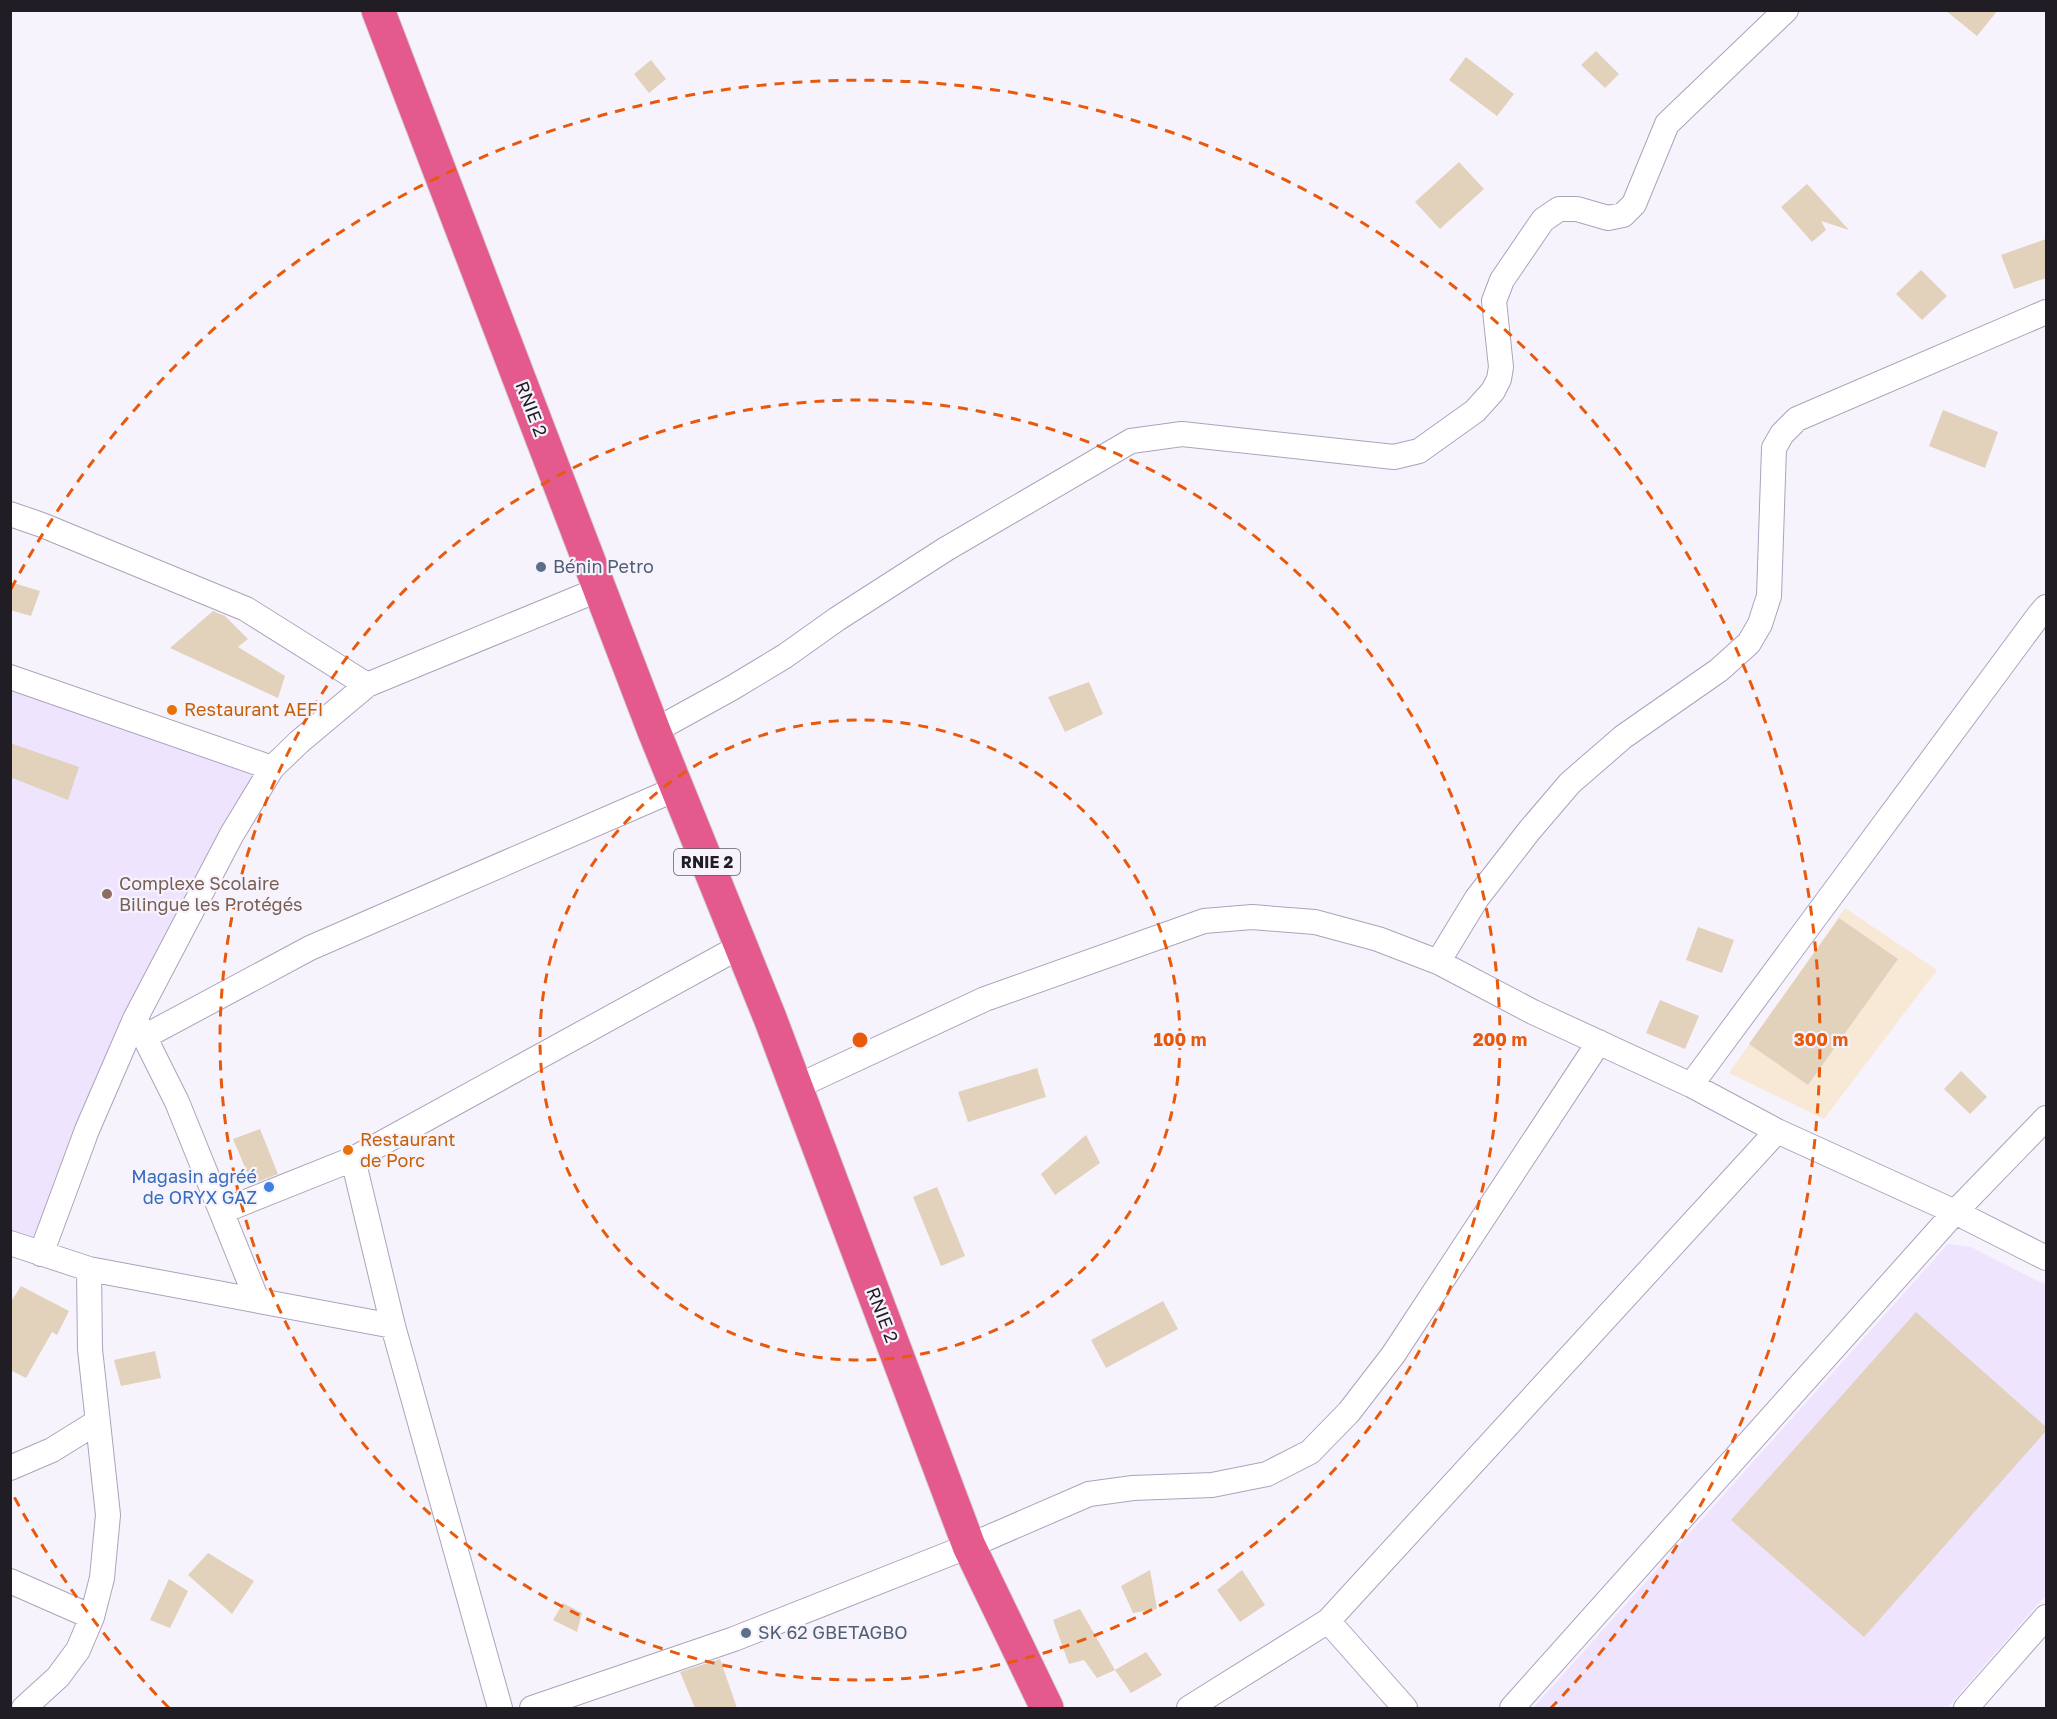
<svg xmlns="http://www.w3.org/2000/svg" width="2057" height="1719" font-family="'Golos Text',sans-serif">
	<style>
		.commercial { fill: #f8e8d6 }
		.built { fill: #eee4fe }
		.building { fill: #e2d1bb }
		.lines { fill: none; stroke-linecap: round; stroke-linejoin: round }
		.minor-casing { stroke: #aca3bb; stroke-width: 26 }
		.highway-casing { stroke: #d2d2d3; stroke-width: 35 }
		.minor { stroke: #fff; stroke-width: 24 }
		.highway { stroke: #e45a8d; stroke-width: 33 }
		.ring { fill: none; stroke: #e8590c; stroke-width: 3; stroke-dasharray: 10 8 }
		.service-dot { fill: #5c6f8a; stroke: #f7f3fd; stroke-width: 2 }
		.food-dot { fill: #e8710a; stroke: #f7f3fd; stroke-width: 2 }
		.education-dot { fill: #8d6e63; stroke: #f7f3fd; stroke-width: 2 }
		.shop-dot { fill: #3f7fe0; stroke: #f7f3fd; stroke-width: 2 }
		.labels { text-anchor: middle; stroke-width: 4.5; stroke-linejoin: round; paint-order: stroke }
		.shield { fill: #f7f3fd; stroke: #605d66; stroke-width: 1.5 }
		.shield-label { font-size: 16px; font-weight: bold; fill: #201d25 }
		.street-label { font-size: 18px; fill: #201d25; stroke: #f7f3fd }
		.service-label { font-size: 18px; fill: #4e5e75; stroke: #f7f3fd; text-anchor: start }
		.food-label { font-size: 18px; fill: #c56008; stroke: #f7f3fd; text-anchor: start }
		.education-label { font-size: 18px; fill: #785e54; stroke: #f7f3fd; text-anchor: start }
		.shop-label { font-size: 18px; fill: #366cbe; stroke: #f7f3fd; text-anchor: end }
		.centre { fill: #e8590c; stroke: #f7f3fd; stroke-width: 3 }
		.ring-label { font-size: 18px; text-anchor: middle; font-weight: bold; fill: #e8590c; stroke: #f7f3fd; stroke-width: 4.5; stroke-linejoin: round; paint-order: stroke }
	</style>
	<rect width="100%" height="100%" fill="#f7f3fd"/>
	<path class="commercial" d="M 1845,908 L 1937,970 L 1824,1119 L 1729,1073 Z"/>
	<path class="built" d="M 11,677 L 272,768 L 135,1019 L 41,1254 L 11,1243 Z
		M 1948,1244 L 1971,1247 L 2046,1285 L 2046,1595 L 1947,1708 L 1533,1708 Z"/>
	<path class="building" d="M 1945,10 L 1998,10 L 1977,36 Z
		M 1596,51 L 1619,74 L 1605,88 L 1581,65 Z
		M 1466,57 L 1514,94 L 1497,116 L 1449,80 Z
		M 651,60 L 666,79 L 649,93 L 634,74 Z
		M 1459,162 L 1484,189 L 1440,229 L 1415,202 Z
		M 1807,184 L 1849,230 L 1821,221 L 1826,230 L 1812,242 L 1781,207 Z
		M 2046,239 L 2046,278 L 2014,289 L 2001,255 Z
		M 1921,270 L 1947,296 L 1922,320 L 1896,294 Z
		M 1943,410 L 1998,432 L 1985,468 L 1929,446 Z
		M 10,582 L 40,591 L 31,616 L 10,610 Z
		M 213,611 L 225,616 L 248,639 L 238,647 L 285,676 L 278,698 L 170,648 Z
		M 1089,682 L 1103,714 L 1065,732 L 1048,697 Z
		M 10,743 L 79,767 L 68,800 L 10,777 Z
		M 1839,918 L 1898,959 L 1808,1085 L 1749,1044 Z
		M 1698,927 L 1734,940 L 1722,973 L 1686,960 Z
		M 1660,1000 L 1699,1016 L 1685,1049 L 1646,1033 Z
		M 1037,1068 L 1046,1097 L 968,1122 L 958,1092 Z
		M 1961,1071 L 1987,1097 L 1970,1114 L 1944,1089 Z
		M 260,1129 L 278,1174 L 252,1184 L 233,1139 Z
		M 1086,1135 L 1100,1163 L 1055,1195 L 1041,1174 Z
		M 937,1187 L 965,1256 L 941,1266 L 913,1197 Z
		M 21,1286 L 69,1311 L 57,1335 L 52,1332 L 26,1378 L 10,1370 L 10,1303 Z
		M 1163,1301 L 1178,1329 L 1106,1368 L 1091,1340 Z
		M 1916,1312 L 2046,1427 L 2046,1431 L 1864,1637 L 1731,1520 Z
		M 155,1351 L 161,1378 L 121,1386 L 114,1360 Z
		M 208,1553 L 254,1581 L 232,1614 L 188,1575 Z
		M 1150,1570 L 1157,1609 L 1133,1613 L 1121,1586 Z
		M 1242,1570 L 1265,1605 L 1240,1622 L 1217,1590 Z
		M 169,1579 L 188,1591 L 170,1628 L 150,1620 Z
		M 563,1603 L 582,1613 L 577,1632 L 553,1620 Z
		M 1080,1609 L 1115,1670 L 1097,1678 L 1084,1660 L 1069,1664 L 1053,1620 Z
		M 1146,1652 L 1162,1675 L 1131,1693 L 1115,1670 Z
		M 720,1659 L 737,1708 L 695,1708 L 680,1672 Z"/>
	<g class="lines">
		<defs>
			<path id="minor" d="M 10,514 L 42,525 L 246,609 L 367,685
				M 10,677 L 272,768
				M 654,731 L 732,688 L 785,656 L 837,619 L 946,549 L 1131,441 L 1182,434 L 1394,457 L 1419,451 L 1475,411 L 1493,391 L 1499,379 L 1501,367 L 1494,301 L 1502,280 L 1543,220 L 1559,209 L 1577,209 L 1608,218 L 1623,215 L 1634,204 L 1667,124 L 1786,10
				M 1438,962 L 1477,898 L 1529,831 L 1570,783 L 1623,737 L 1719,670 L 1749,643 L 1760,624 L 1769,596 L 1774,448 L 1782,434 L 1797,419 L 2046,312
				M 138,1024 L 177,1102 L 257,1300
				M 144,1037 L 310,948 L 678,788
				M 1691,1085 L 2039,615 L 2046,607
				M 796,1087 L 985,999 L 1204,921 L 1252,917 L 1315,922 L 1378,939 L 1438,962 L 1533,1012 L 1691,1085 L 1777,1131 L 1955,1212 L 2046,1258
				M 353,1159 L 393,1326 L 500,1708
				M 223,1211 L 353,1159 L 741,946
				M 10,1243 L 89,1269 L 393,1326
				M 41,1254 L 87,1130 L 135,1019 L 232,834 L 272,768 L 299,742 L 367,685 L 600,589
				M 10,1468 L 52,1450 L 97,1422
				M 10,1581 L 92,1617
				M 1328,1621 L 1405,1708
				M 24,1708 L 58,1677 L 78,1650 L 92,1617 L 102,1578 L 108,1515 L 90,1349 L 89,1269
				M 532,1708 L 734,1639 L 969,1546 L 1089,1494 L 1133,1488 L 1212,1485 L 1267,1474 L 1310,1452 L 1349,1412 L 1393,1355 L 1599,1042
				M 1189,1708 L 1328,1621 L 1777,1131
				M 1512,1708 L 1955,1212 L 2046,1118
				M 1966,1708 L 2046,1617"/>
			<path id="highway" d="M 378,10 L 654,731 L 770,1018 L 969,1546 L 1047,1708"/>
		</defs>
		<use href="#minor" class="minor-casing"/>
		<use href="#highway" class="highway-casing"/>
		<use href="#minor" class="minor"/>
		<use href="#highway" class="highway"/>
	</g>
	<g class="ring">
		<circle cx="860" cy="1040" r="320"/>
		<circle cx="860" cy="1040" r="640"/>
		<path d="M169 1708A961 961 0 0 1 11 1491M11 589A961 961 0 1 1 1551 1708"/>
	</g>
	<g class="service-dot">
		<circle cx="541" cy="567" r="6"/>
		<circle cx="746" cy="1633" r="6"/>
	</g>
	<g class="food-dot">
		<circle cx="172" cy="710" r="6"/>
		<circle cx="348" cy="1150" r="6"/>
	</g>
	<circle class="education-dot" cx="107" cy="894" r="6"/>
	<circle class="shop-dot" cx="269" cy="1187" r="6"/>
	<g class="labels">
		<rect class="shield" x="674" y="849" width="66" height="26" rx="4.5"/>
		<g class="shield-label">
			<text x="707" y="868">RNIE 2</text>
		</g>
		<g class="street-label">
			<text transform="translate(531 409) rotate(69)" y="6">RNIE 2</text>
			<text transform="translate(882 1315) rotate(69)" y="6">RNIE 2</text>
		</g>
		<g class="service-label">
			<text x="553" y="573">Bénin Petro</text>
			<text x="758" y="1639">SK 62 GBETAGBO</text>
		</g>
		<g class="food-label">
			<text x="184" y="716">Restaurant AEFI</text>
			<text x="360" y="1146">Restaurant<tspan x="360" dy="21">de Porc</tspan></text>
		</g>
		<g class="education-label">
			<text x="119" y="890">Complexe Scolaire<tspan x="119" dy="21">Bilingue les Protégés</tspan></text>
		</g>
		<g class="shop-label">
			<text x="257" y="1183">Magasin agréé<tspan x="257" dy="21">de ORYX GAZ</tspan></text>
		</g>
	</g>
	<circle cx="860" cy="1040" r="9" class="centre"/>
	<g class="ring-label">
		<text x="1180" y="1046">100 m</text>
		<text x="1500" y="1046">200 m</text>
		<text x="1821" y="1046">300 m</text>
	</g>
	<rect width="2057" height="1719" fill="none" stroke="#201d25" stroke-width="24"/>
</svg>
